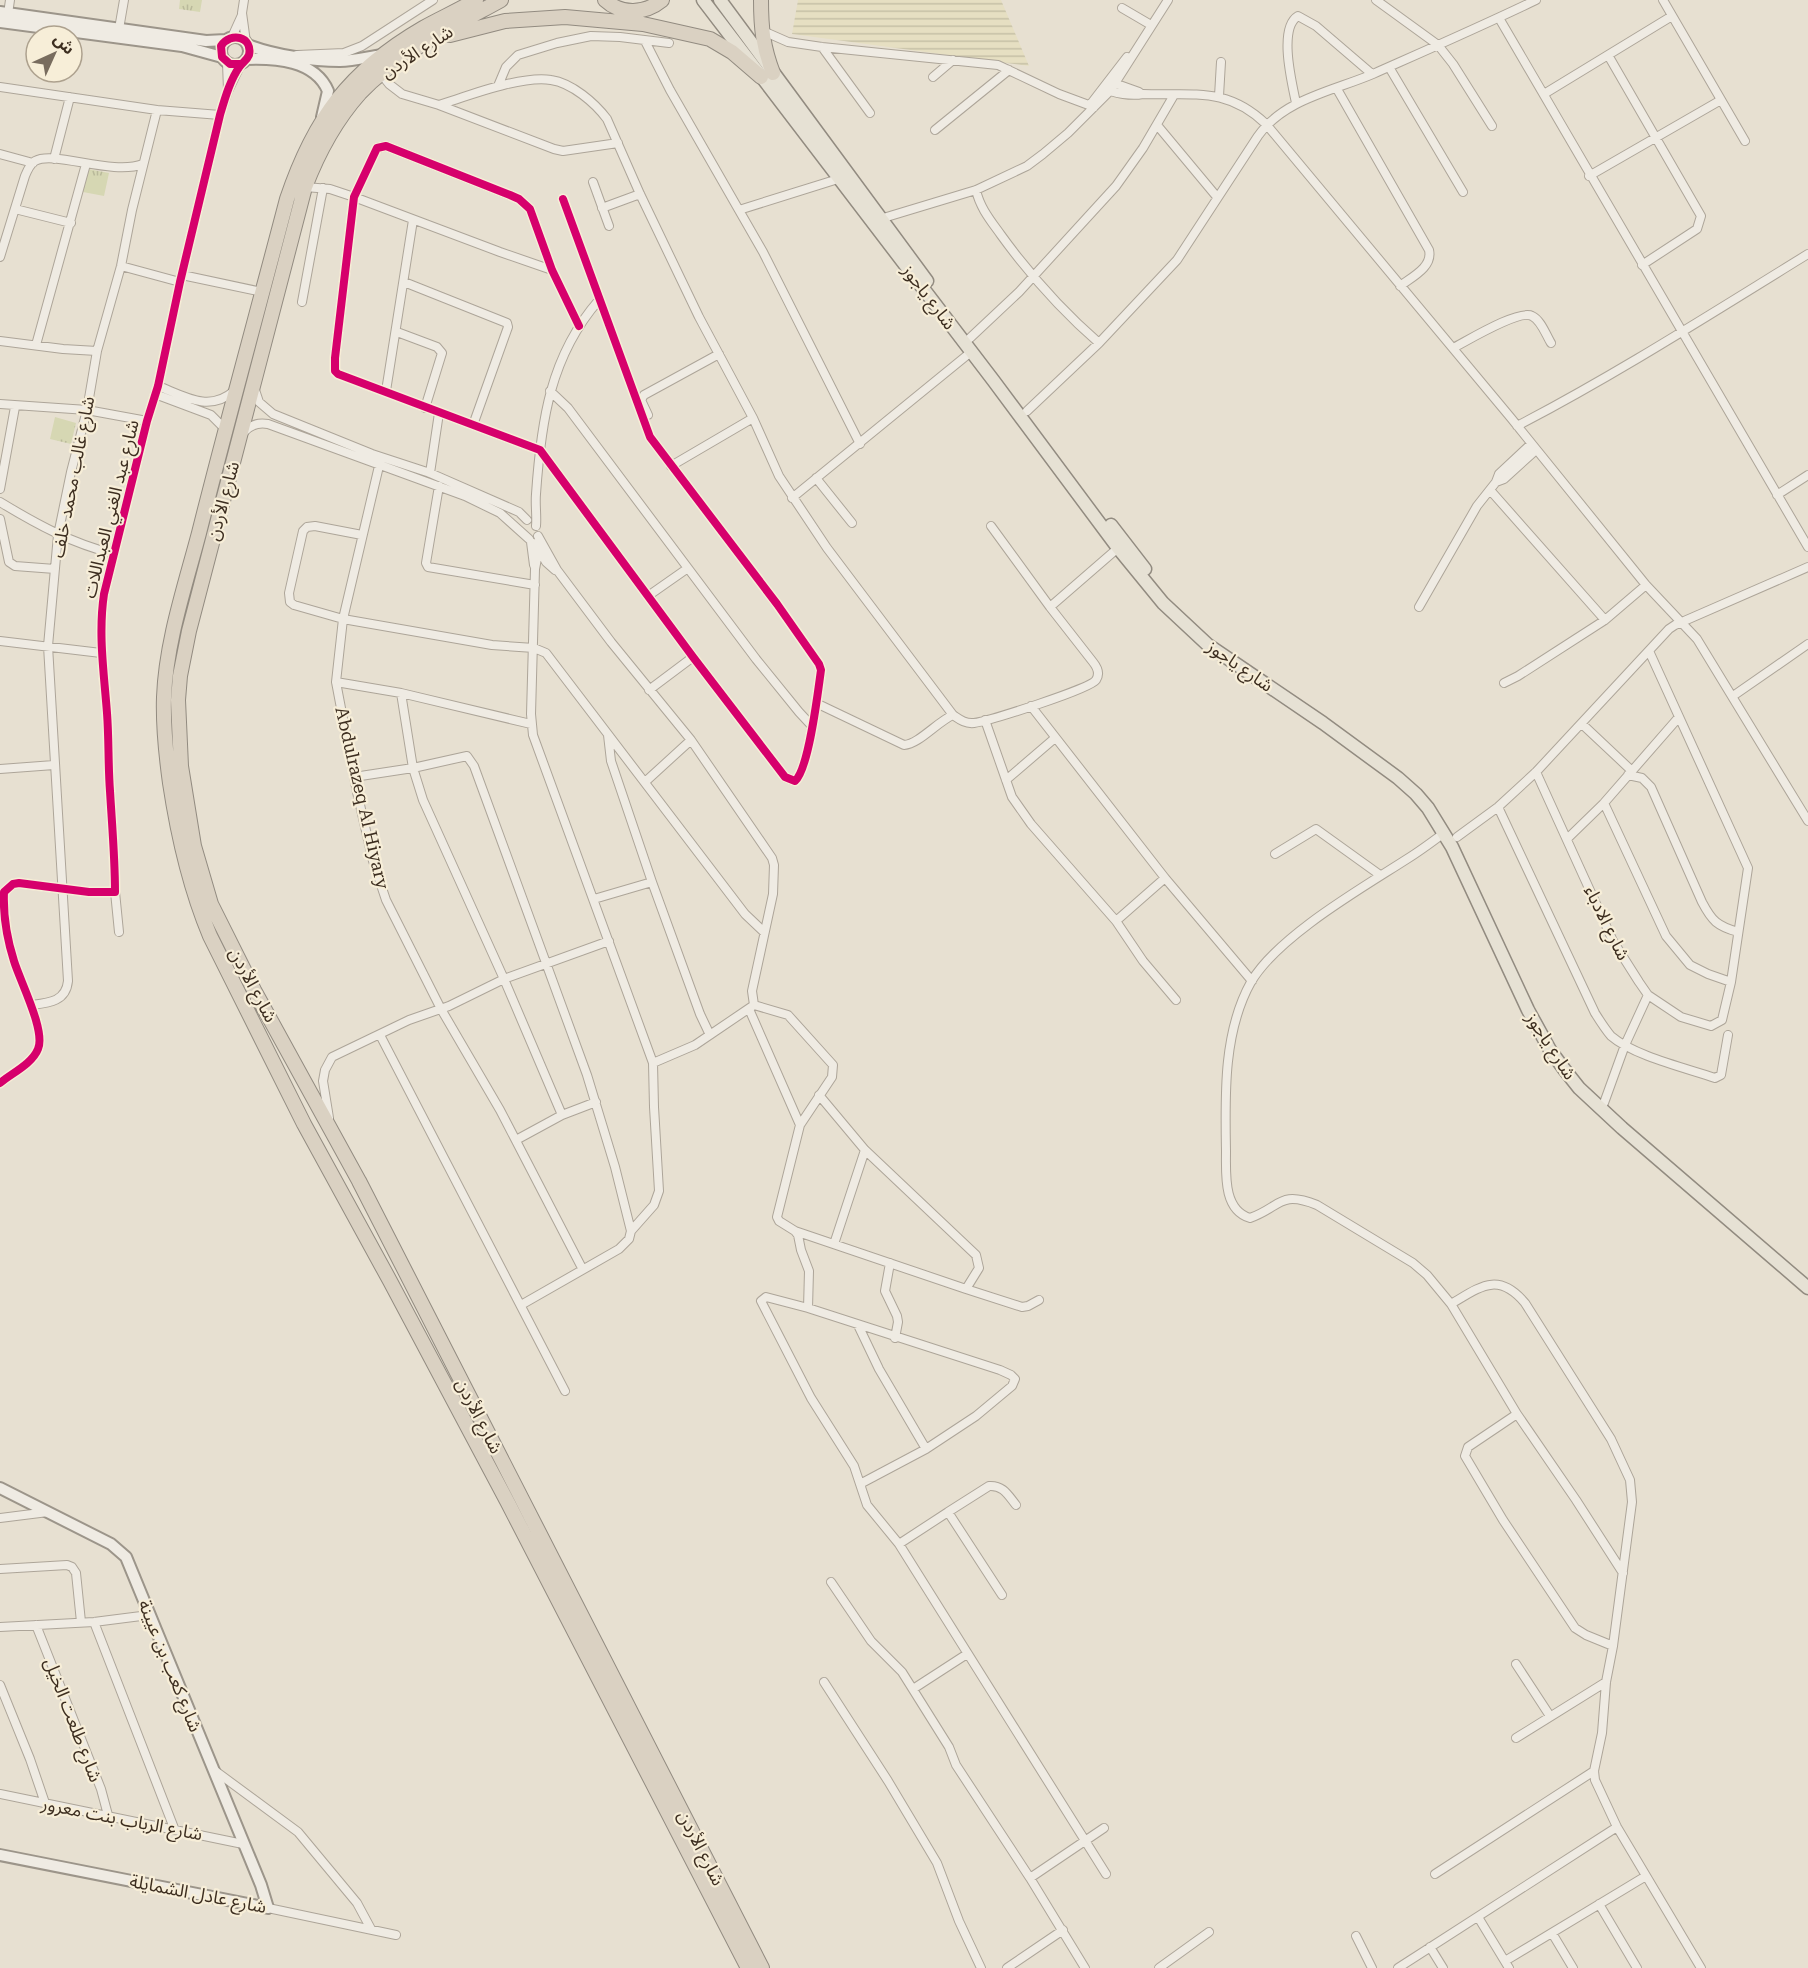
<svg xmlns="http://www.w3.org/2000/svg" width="1808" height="1968" font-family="'Roboto Serif','Noto Sans Arabic',serif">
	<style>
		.farmland { fill: url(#farmland-rules) }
		.grass { fill: url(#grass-tufts) }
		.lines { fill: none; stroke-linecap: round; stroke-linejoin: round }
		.street-casing { stroke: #ada599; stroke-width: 10 }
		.secondary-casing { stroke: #9c958a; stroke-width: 14 }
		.primary-casing { stroke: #928b80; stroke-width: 15 }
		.highway-casing { stroke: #928b80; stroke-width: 16 }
		.street { stroke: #efebe3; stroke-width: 8 }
		.secondary { stroke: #efebe3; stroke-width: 10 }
		.primary { stroke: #e6e1d4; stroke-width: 12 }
		.highway { stroke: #dad1c2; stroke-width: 14 }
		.cycleway-casing { stroke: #f7eed8; stroke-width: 11 }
		.cycleway { stroke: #d6006c; stroke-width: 8 }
		.labels { text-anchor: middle; stroke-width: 4.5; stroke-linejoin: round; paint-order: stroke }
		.street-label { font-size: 18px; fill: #3d2e20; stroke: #f7eed8 }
	</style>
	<defs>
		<pattern id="farmland-rules" width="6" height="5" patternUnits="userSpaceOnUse" patternTransform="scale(1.5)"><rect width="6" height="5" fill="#e6dfc2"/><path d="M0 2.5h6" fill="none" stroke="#c6c0a6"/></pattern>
		<pattern id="grass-tufts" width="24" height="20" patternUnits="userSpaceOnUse" patternTransform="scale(1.5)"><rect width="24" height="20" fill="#d6d7b3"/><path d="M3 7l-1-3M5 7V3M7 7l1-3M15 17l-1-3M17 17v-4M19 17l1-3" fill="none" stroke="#b9b99a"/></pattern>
	</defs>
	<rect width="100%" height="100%" fill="#e7e0d1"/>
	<path class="farmland" d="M 798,0 L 1001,0 L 1029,66 L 792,34 Z"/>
	<path class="grass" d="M 180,0 L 202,0 L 200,12 L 179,9 Z
		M 88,169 L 109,173 L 104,196 L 83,192 Z
		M 55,417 L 76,423 L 71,444 L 50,439 Z"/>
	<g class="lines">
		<defs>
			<path id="street" d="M 244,0 L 242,13 L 246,42
				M 1376,0 L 1438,45 L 1453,64 L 1492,126
				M 1663,0 L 1745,141
				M 1122,8 L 1151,25
				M 8,14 L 10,0
				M 1499,18 L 1808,547
				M 119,29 L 124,0
				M 763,31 L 788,42 L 822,47 L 998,65 L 1059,94 L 1094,107
				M 232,37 L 242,15
				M 645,41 L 670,90 L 763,252 L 860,444
				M 822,47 L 870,113
				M 297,55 L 344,53 L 362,46 L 433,0
				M 1608,55 L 1701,216 L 1697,229 L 1642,265
				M 227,63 L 228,90
				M 1389,67 L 1463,192
				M 381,74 L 389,84 L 402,94 L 439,105 L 554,149 L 563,151 L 618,143
				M 933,77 L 953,60
				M 1111,82 L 1139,92
				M 498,86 L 506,67 L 518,55 L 557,43 L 591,36 L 620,37 L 669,43
				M 0,87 L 157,110 L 220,115
				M 1104,88 C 1114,94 1132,96 1143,94 C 1193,96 1226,86 1266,124 L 1511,418 L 1646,585 L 1697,639 L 1808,821
				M 1337,89 L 1429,250 C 1433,267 1412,277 1400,286
				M 1544,94 L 1672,16
				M 1219,96 L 1221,62
				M 1296,103 C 1292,83 1278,28 1298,16 L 1316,26 L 1372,74
				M 439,105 C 468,96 522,75 551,80 C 572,83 595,103 607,119 L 640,194 L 699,317 L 753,418 L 779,476 L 827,548 L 953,715 C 959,719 965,724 974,723 C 989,721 1090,689 1096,680 C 1100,674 1097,667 1093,662 L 1050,607 L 991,526
				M 1090,105 L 1127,57
				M 1157,125 L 1217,197
				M 935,130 L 1009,70
				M 0,154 L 33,163
				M 54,159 L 70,97
				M 1589,176 L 1721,100
				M 593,182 L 609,226
				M 305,187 L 330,189 L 354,197 L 500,252 L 552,270
				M 976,190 C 980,208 991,221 1001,235 C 1030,275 1061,310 1099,343
				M 563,199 L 650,437 L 777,604 L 819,664 L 821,670 C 818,691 809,769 795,781 L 785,777 L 693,657 L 540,450 L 338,374 L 335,371 L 335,358 L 354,197 L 377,148 L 386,146 L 510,195 L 519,199 L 530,209 L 552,270 L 579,326
				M 602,208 L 640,194
				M 15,209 L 71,223
				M 739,210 L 838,179
				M 880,219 L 976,190 L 1027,166 L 1043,154 L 1068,133 L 1110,91 L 1168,0
				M 0,257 L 25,176 C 27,171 30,164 35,161 C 54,150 112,176 143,164
				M 121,266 L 180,282
				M 182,275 L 262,292
				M 404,282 L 507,323 L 508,327 L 473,425
				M 302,302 L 323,188
				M 397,332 L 437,347 L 442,353 L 425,408
				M 970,338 L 1019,292 L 1116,186 L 1143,148 L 1174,95
				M 0,341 L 63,349 L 97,351
				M 36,345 L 86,164
				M 1453,348 C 1467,341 1519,309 1532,316 C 1541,320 1546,335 1551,343
				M 158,386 C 184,396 209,413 234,391
				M 255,390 L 259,402 L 273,414 L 372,454 L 430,473 L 519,512 L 527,520
				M 386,391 L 413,220
				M 550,391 L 568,408 L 756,659 L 799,712 L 812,726
				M 155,394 L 211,415 L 225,429
				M 0,404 L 87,410 L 147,421
				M 1027,411 L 1099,343 L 1177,260 L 1258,136 C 1284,99 1333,91 1373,74 C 1427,50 1482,26 1536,0
				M 648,415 L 641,400 L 644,395 L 719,354
				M 1517,426 C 1617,374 1712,313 1808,254
				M 243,433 C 250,425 258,422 268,424 L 465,496 L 500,513 L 529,539
				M 379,466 L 343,619 L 492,645 L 534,648 L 546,653 L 745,914 L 764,932
				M 671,466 L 753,418
				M 430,473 L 439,413
				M 816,478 L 852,523
				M 1496,482 L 1504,479 L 1536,450
				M 439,486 L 426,563 L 428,567 L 535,585
				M 0,489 L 15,407
				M 1490,490 L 1605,620
				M 1777,495 L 1808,475
				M 792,498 L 971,352
				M 0,502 C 38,525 71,543 114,554
				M 0,519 L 9,562 L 15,566 L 55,569
				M 536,526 C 537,516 535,505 536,494 C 541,422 550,356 599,300
				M 362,535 L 315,526 L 307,527 L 303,531 L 289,593 L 290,602 L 294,605 L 343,619 L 336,682 L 401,693 L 531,724
				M 538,536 L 557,570 L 611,642 L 691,740 L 772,858 L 774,865 L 773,894 L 752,991 L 754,1005 L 695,1045 L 653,1063
				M 531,542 L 534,565
				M 536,543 L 538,553 L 535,569 L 531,714 L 533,735 L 653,1063 L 654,1107 L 659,1191 L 654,1205 L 631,1231
				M 539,549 L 546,562 L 555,570
				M 648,596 L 688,568
				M 1050,607 L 1118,548
				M 1419,607 L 1477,506 L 1496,482 L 1499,474 L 1531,444
				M 0,641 L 101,653
				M 336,682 L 357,792 L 373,861 L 386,900 L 441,1009 L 500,1110 L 582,1268
				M 1504,683 L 1518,676 L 1605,620 L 1646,585
				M 649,690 L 693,657
				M 401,693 L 413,768 L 467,756 L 474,766 L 587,1075 L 615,1167 L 631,1231 L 629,1239 L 619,1249 L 521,1305
				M 1733,696 L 1808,644
				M 816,703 L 904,745 C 919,744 937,722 953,715
				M 1031,706 L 1165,878 L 1252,981
				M 985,720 L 1012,797 L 1031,824 L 1116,921 L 1165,878
				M 1582,724 L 1632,771
				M 608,735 L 611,761 L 652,882 L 700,1014 L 710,1035
				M 0,769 L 54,765
				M 1536,772 L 1613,941 L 1639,982 L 1648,995 L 1681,1017 L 1711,1026 L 1722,1020 L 1731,982 L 1748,868 L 1649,651
				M 1628,775 L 1642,778 L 1651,787 L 1702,902 C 1712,921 1717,926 1738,932
				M 354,777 L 413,768 L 423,800 L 504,979 L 562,1115 L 516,1140
				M 1006,780 L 1055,738
				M 645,782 L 691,740
				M 1604,803 L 1666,936 L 1690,965 L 1708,974 L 1731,982
				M 1498,807 L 1595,1013 C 1600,1021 1605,1029 1611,1036 C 1634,1056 1686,1068 1715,1078 L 1721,1075 L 1728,1035
				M 1444,833 C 1432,842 1420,851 1407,859 C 1362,888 1278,936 1251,982 C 1223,1032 1225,1096 1226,1151 C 1226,1174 1223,1210 1250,1218 C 1281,1207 1279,1190 1317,1205 L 1413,1263 L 1427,1275 L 1451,1304 L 1517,1414 L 1576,1500 L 1623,1573
				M 1457,837 L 1498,807 L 1536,772 L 1669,629 L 1675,625 L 1808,567
				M 1568,838 L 1604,803 L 1679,717
				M 1275,854 L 1316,829 L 1380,875
				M 115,892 L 119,932
				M 594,899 L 652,882
				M 1116,921 L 1143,961 L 1176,1000
				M 31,1005 C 48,1003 66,1002 68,981 L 48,646 L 58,535 L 71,472 L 87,410 L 97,351 L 121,266 L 132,210 L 157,110
				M 754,1005 L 788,1015 L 833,1065 L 832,1077 L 800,1125 L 777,1217 L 779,1221 L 795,1231 L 798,1235 L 801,1250 L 809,1271 L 808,1308 L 1000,1370 L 1011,1375 L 1015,1379 L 1012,1386 L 976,1416 L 926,1449 L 860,1484
				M 749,1009 L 800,1125
				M 380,1035 L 565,1391
				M 0,1083 C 12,1073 32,1064 38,1049 C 46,1031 20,981 14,961 C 7,939 3,915 4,892 L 13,884 L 19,883 L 89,892 L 115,892 C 115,858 112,825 110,791 C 108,765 109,739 107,713 C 104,673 98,634 104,594 L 147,421 L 158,386 L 180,282 L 220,115 L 228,91 L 241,64
				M 1604,1103 L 1625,1045 L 1648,995
				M 562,1115 L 596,1102
				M 329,1118 L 323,1081 L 325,1070 L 332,1057 L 409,1020 L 449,1006 L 504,979 L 609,941
				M 795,1231 L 966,1289 L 979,1268 L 976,1255 L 865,1150 L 819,1095
				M 834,1244 L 865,1150
				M 890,1263 L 885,1291 L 897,1316 L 898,1322 L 895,1338
				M 966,1289 L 1022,1307 L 1028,1306 L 1039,1300
				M 1451,1304 C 1480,1287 1498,1271 1525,1303 L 1611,1439 L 1630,1480 L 1632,1502 L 1613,1646 L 1606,1682 L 1602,1733 L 1594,1771 L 1595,1780 L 1617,1827 L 1701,1968
				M 808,1308 L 766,1297 L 761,1301 L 811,1398 L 854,1466 L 867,1505 L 899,1544 L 1106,1874
				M 858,1325 L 879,1369 L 926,1449
				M 1517,1414 L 1468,1447 L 1465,1456 L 1503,1520 L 1575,1628 L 1586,1635 L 1613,1646
				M 948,1512 L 989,1486 C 1003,1485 1008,1495 1016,1505
				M 0,1518 L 48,1512
				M 899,1544 L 948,1512 L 1002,1595
				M 0,1569 L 67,1565 L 72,1567 L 76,1573 L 81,1622
				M 831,1582 L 871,1641 L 902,1672 L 949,1747 L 956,1765 L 1030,1878
				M 94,1622 L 174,1828
				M 36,1625 L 101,1789 L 108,1815
				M 0,1627 L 94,1622 L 149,1615
				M 1516,1664 L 1550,1716
				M 824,1682 L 888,1781 L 937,1863 L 959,1921 L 981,1968
				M 0,1685 L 30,1759 L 45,1803
				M 913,1689 L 967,1654
				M 1516,1738 L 1606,1682
				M 214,1770 L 298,1832 L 357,1903 L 371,1929
				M 0,1794 L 243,1844
				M 1435,1874 L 1594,1771
				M 1599,1904 L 1637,1968
				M 268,1908 L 396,1935
				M 1478,1917 L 1509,1968
				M 1552,1933 L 1573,1968
				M 1356,1936 L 1372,1968
				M 1430,1947 L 1443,1968
				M 1505,1961 L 1646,1876
				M 1007,1968 L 1063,1930
				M 1085,1968 L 1030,1878 L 1104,1828
				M 1159,1968 L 1209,1932
				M 1398,1968 L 1617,1827"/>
			<path id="secondary" d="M 0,12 L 206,41 L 226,40
				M 0,22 L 182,46 L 222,57
				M221 51a14 14 0 1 1 28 0a14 14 0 1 1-28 0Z
				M 248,45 C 273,55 313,61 340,61 C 354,61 368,57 382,55
				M 247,59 C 275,58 315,60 328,91 L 322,117
				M 0,1488 L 111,1544 L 126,1557 L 261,1885 L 268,1908 L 0,1855"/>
			<path id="primary" d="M 703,0 L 993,380 L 1118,548 L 1163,603 L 1208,645 L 1323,723 L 1398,778 L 1416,794 L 1428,808 L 1452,847 L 1528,1010 L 1550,1050 L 1564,1069 L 1579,1088 L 1622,1128 L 1808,1288
				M 720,0 L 927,281
				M 1111,525 L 1145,569"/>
			<path id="highway" d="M 476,0 C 459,10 441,18 423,28 C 349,71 314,119 287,199 C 258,310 227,421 199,533 C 185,586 166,642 164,697 C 163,726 166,754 170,783 C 178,836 189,886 210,936 L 304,1124 L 390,1281 L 508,1503 L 748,1968
				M 501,0 C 454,26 397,54 360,93 C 335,121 318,153 305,187 L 189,631 L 180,676 L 178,700 L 181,766 L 194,846 L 211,904 L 254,990 L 359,1181 L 762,1968
				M 605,0 C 621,15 645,14 662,0
				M 761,0 C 761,28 763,47 773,73
				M 450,35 L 505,21 L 565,17 L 643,24 L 710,39 L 732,52 L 761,77"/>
		</defs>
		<use href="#street" class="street-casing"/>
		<use href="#secondary" class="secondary-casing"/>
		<use href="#primary" class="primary-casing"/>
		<use href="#highway" class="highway-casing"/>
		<use href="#street" class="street"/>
		<use href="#secondary" class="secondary"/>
		<use href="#primary" class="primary"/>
		<use href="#highway" class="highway"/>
		<defs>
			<path id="cycleway" d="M 563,199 L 650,437 L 777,604 L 819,664 L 821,670 C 818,691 809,769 795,781 L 785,777 L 693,657 L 540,450 L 338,374 L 335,371 L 335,358 L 354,197 L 377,148 L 386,146 L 510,195 L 519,199 L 530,209 L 552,270 L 579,326
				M 0,1083 C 12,1073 32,1064 38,1049 C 46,1031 20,981 14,961 C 7,939 3,915 4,892 L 13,884 L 19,883 L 89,892 L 115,892 C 115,858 112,825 110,791 C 108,765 109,739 107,713 C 104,673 98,634 104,594 L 147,421 L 158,386 L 180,282 L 220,115 C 225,98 230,80 240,66 C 243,62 247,60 249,55 C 253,37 231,31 221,46 L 222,57 L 230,64 L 241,64"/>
		</defs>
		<use href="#cycleway" class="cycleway-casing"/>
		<use href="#cycleway" class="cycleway"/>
	</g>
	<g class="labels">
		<g class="street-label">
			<text transform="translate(417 52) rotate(-33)" y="6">شارع الأردن</text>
			<text transform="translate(929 297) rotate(53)" y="6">شارع ياجوز</text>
			<text transform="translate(73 477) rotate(-79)" y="6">شارع غالب محمد خلف</text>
			<text transform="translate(223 501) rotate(-75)" y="6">شارع الأردن</text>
			<text transform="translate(111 509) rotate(-76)" y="6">شارع عبد الغني العبداللات</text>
			<text transform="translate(1240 666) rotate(35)" y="6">شارع ياجوز</text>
			<text transform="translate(362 798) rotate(77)" y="6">Abdulrazeq Al Hiyary</text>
			<text transform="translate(1607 923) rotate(64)" y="6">شارع الادباء</text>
			<text transform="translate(253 985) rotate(62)" y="6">شارع الأردن</text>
			<text transform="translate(1551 1046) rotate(57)" y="6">شارع ياجوز</text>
			<text transform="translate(479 1416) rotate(63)" y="6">شارع الأردن</text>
			<text transform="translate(170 1666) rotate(68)" y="6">شارع كعب بن عيينة</text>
			<text transform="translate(73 1720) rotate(69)" y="6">شارع طلعت الخيل</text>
			<text transform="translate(122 1819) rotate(11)" y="6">شارع الرباب بنت معرور</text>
			<text transform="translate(701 1848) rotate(63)" y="6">شارع الأردن</text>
			<text transform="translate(198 1894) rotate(11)" y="6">شارع عادل الشمايلة</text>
		</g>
	</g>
	<g transform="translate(54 54) rotate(45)"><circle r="28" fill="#f7eed8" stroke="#ada18e" stroke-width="1.5"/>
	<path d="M0-4.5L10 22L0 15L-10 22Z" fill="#786c5e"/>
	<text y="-9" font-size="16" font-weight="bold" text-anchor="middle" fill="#3d2e20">ش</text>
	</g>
</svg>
